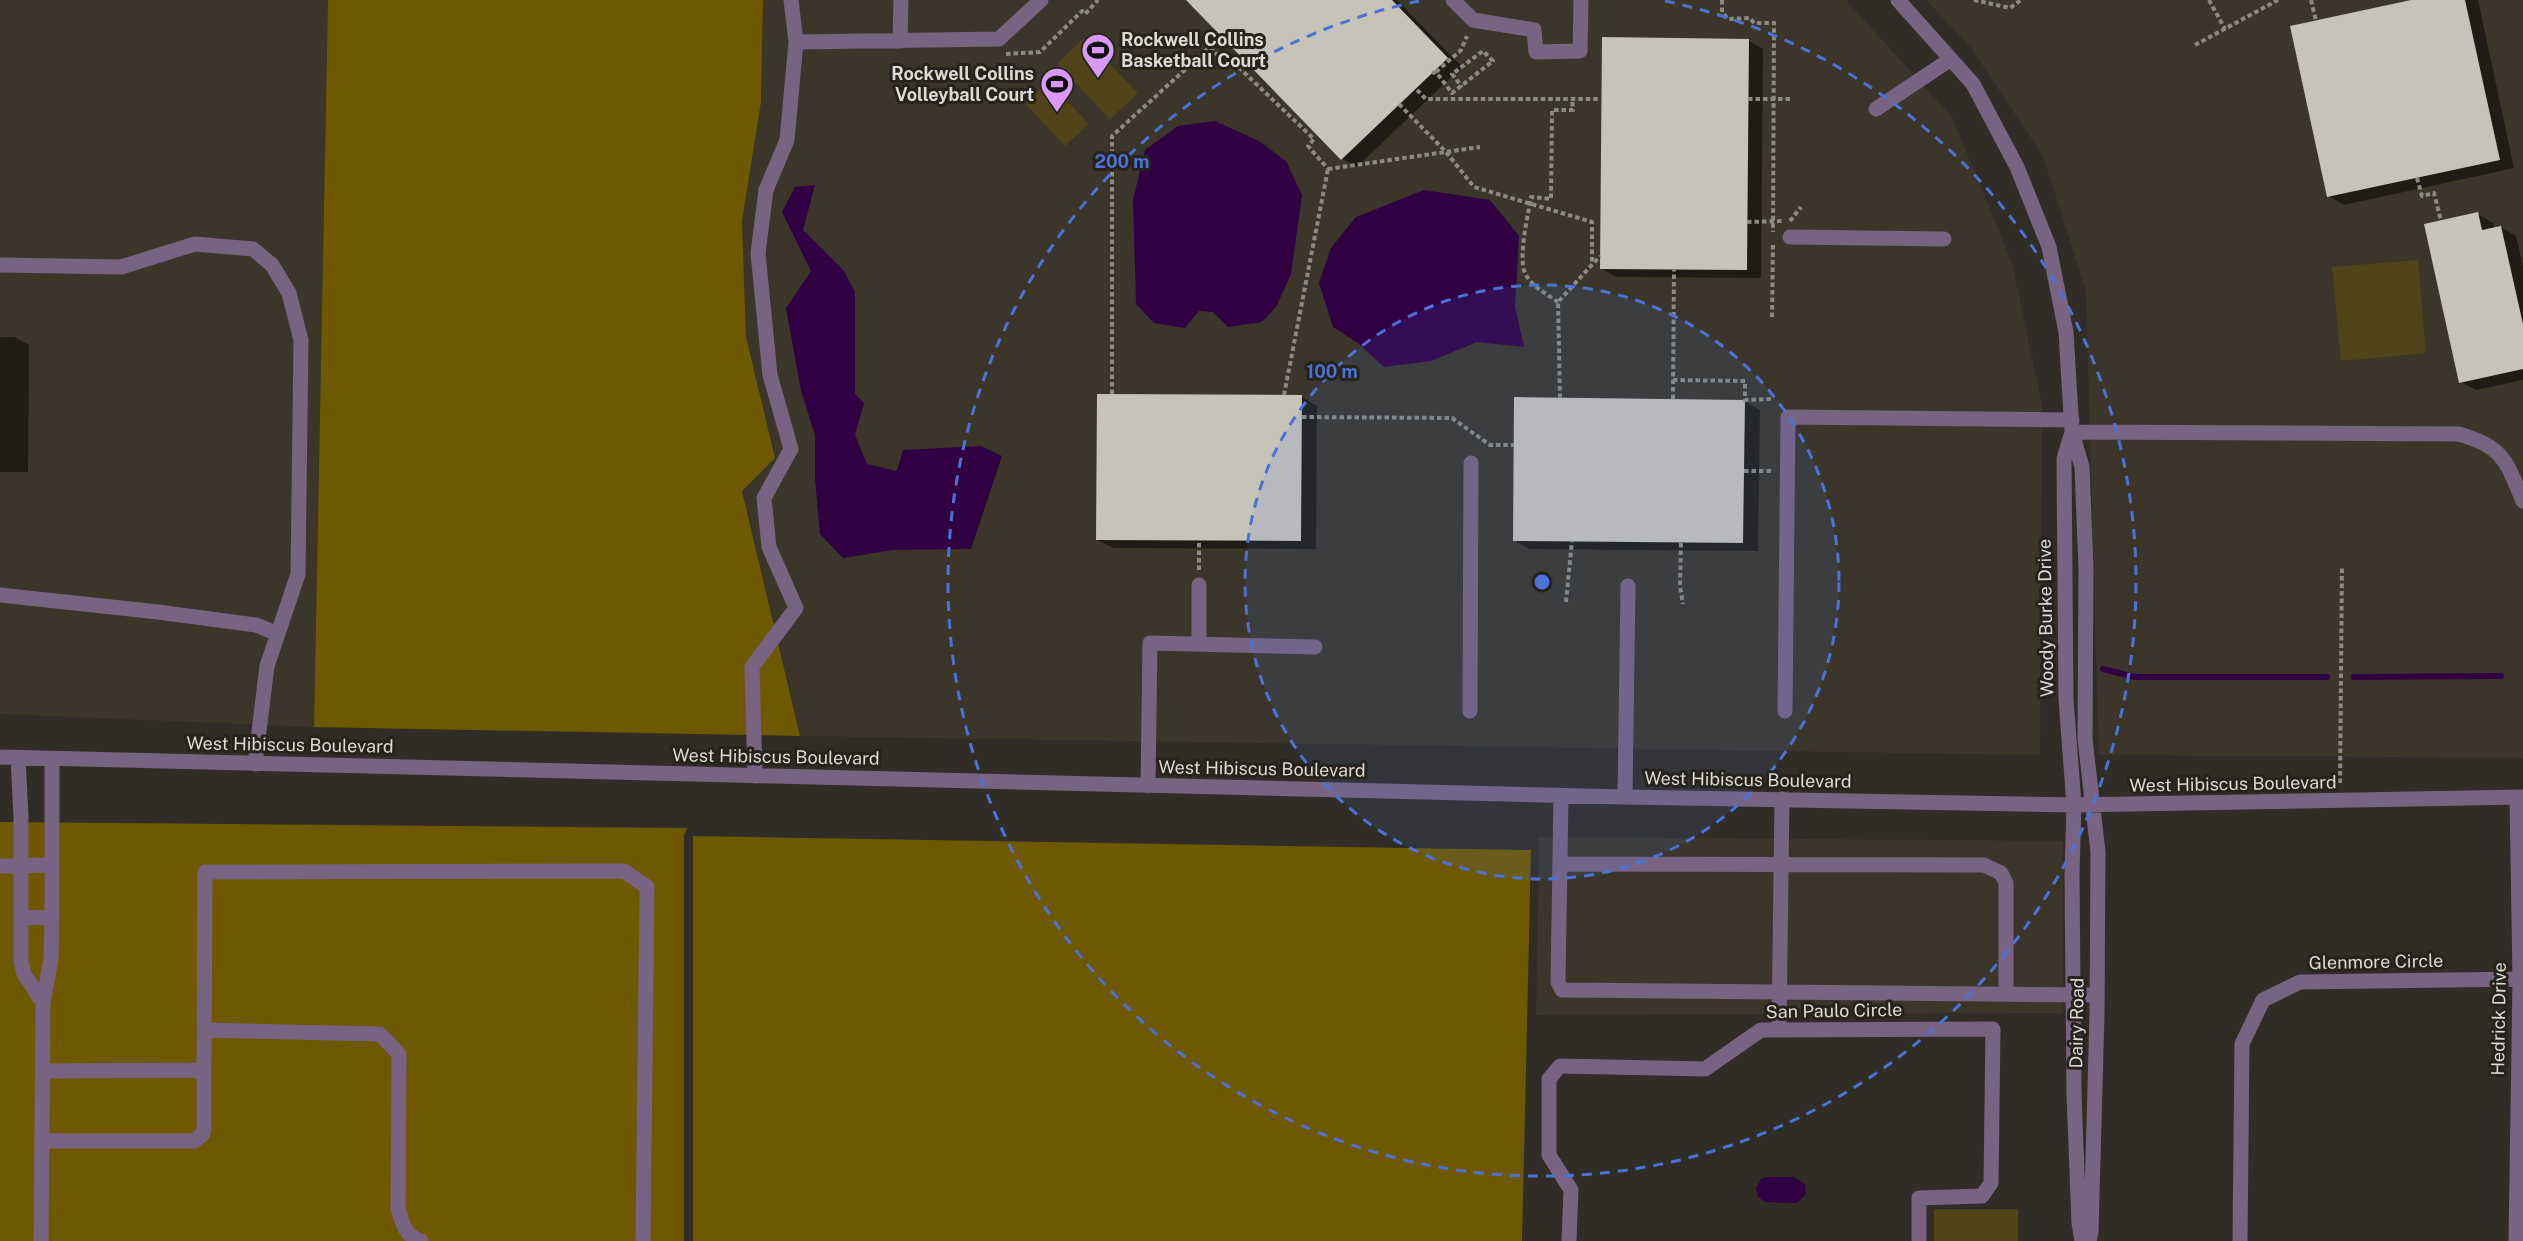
<svg xmlns="http://www.w3.org/2000/svg" width="2523" height="1241" font-family="'Public Sans',sans-serif">
	<style>
		.built { fill: #3b3629 }
		.green { fill: #524419 }
		.forest { fill: #6f5900 }
		.water { fill: #310043 }
		.shadow { fill: #0007 }
		.lines { fill: none; stroke-linecap: round; stroke-linejoin: round }
		.stream { stroke: #310043; stroke-width: 6 }
		.building { fill: #c6c3b9 }
		.path { stroke: #8c8a84; stroke-width: 4; stroke-dasharray: 4.5 3; stroke-linecap: butt }
		.minor { stroke: #786382; stroke-width: 15 }
		.ring { fill: none; stroke: #4c71d7; stroke-width: 3; stroke-dasharray: 10 8 }
		.labels { text-anchor: middle; stroke-width: 6; stroke-linejoin: round; paint-order: stroke }
		.poi-label { font-size: 18px; font-weight: bold; fill: #dbdad5; stroke: #26231c; text-anchor: start }
		.street-label { font-size: 18px; fill: #dbdad5; stroke: #26231c }
		.centre { fill: #4c71d7; stroke: #26231c; stroke-width: 3 }
		.ring-label { font-size: 18px; text-anchor: middle; font-weight: bold; fill: #4c71d7; stroke: #26231c; stroke-width: 6; stroke-linejoin: round; paint-order: stroke }
	</style>
	<rect width="100%" height="100%" fill="#302d26"/>
	<path class="built" d="M 0,0 L 328,0 L 314,727 L 0,714 Z
		M 763,0 L 1846,0 L 1952,117 L 2012,263 L 2042,405 L 2040,755 L 800,736 L 742,490 L 775,458 L 746,337 L 742,221 L 761,102 Z
		M 1926,0 L 2523,0 L 2523,758 L 2099,755 L 2086,291 L 2043,156 L 1971,48 Z
		M 1538,837 L 2063,841 L 2063,1013 L 1536,1015 L 1539,850 Z"/>
	<path class="green" d="M 1084,38 L 1138,93 L 1110,119 L 1057,64 Z
		M 1048,81 L 1089,124 L 1065,146 L 1025,103 Z
		M 2418,260 L 2426,353 L 2341,361 L 2332,267 Z
		M 1934,1209 L 2018,1209 L 2018,1241 L 1934,1241 Z"/>
	<path class="forest" d="M 328,0 L 763,0 L 761,102 L 742,221 L 746,337 L 775,458 L 742,491 L 800,736 L 314,727 Z
		M 0,822 L 687,828 L 684,836 L 684,1241 L 0,1241 Z
		M 693,836 L 1531,850 L 1522,1241 L 693,1241 Z"/>
	<path class="water" d="M 1215,121 L 1259,141 L 1286,161 L 1302,195 L 1291,274 L 1276,307 L 1262,322 L 1228,327 L 1213,312 L 1199,311 L 1185,328 L 1154,323 L 1136,304 L 1133,200 L 1145,150 L 1178,126 Z
		M 815,185 L 803,230 L 844,271 L 855,292 L 855,394 L 864,403 L 855,435 L 867,464 L 897,471 L 903,450 L 981,446 L 1002,456 L 971,549 L 893,550 L 843,558 L 820,534 L 815,479 L 815,435 L 801,391 L 786,308 L 811,271 L 782,212 L 795,187 Z
		M 1424,190 L 1490,200 L 1519,236 L 1515,306 L 1524,347 L 1477,342 L 1431,361 L 1384,367 L 1359,344 L 1333,327 L 1319,283 L 1331,248 L 1356,217 Z
		M 1766,1177 L 1794,1177 L 1805,1184 L 1806,1194 L 1797,1203 L 1765,1202 L 1758,1197 L 1756,1188 L 1761,1179 Z"/>
	<path class="shadow" d="M 1188,0 L 1397,0 L 1462,67 L 1357,167 L 1342,159 Z
		M 2418,0 L 2478,0 L 2514,168 L 2344,205 L 2329,196 Z
		M 1748,40 L 1763,49 L 1761,278 L 1616,277 L 1601,268 Z
		M 2478,214 L 2493,223 L 2494,229 L 2501,227 L 2516,236 L 2523,266 L 2523,380 L 2476,390 L 2460,382 Z
		M 0,337 L 14,337 L 29,345 L 28,472 L 0,472 Z
		M 1302,397 L 1317,406 L 1316,549 L 1113,548 L 1098,540 Z
		M 1744,401 L 1760,410 L 1758,551 L 1529,549 L 1514,540 Z"/>
	<g class="lines">
		<path class="stream" d="M 2103,669 L 2135,677 L 2327,677
			M 2354,677 L 2501,676"/>
	</g>
	<path class="building" d="M 1186,0 L 1392,0 L 1448,58 L 1341,160 Z
		M 2411,0 L 2465,0 L 2500,160 L 2327,197 L 2290,26 Z
		M 1602,37 L 1749,39 L 1747,270 L 1600,269 Z
		M 2478,212 L 2482,230 L 2501,226 L 2523,324 L 2523,369 L 2459,383 L 2424,224 Z
		M 1097,394 L 1302,395 L 1301,541 L 1096,540 Z
		M 1514,397 L 1745,400 L 1743,543 L 1513,541 Z"/>
	<g class="lines">
		<path class="path" d="M 1722,0 L 1722,12 L 1728,19 L 1750,18 L 1754,23 L 1774,23 L 1773,232
			M 1974,0 L 2010,8 L 2021,0
			M 2209,0 L 2225,29
			M 2311,0 L 2316,21
			M 2195,45 L 2278,0
			M 1210,47 L 1223,61 L 1231,60 L 1314,139 L 1308,146 L 1328,169
			M 1006,54 L 1040,52 L 1082,11 L 1085,14 L 1098,0
			M 1436,72 L 1461,50 L 1467,36
			M 1432,73 L 1436,72 L 1452,93 L 1493,61 L 1483,51 L 1452,74 L 1462,87
			M 1417,90 L 1426,99 L 1598,99
			M 1748,99 L 1791,99
			M 1399,104 L 1446,152 L 1474,187 L 1592,222 L 1592,264
			M 1328,169 L 1480,147
			M 2417,178 L 2422,196 L 2434,193 L 2441,221
			M 1790,221 L 1801,207
			M 1747,222 L 1782,221
			M 1558,302 C 1548,295 1531,286 1525,273 C 1518,256 1528,216 1531,197 L 1551,199 L 1552,110 L 1573,110 L 1572,99
			M 1772,317 L 1773,242
			M 1673,380 L 1745,381 L 1745,400 L 1773,399
			M 1112,394 L 1112,136 L 1222,36
			M 1284,395 L 1328,169
			M 1560,398 L 1558,302 L 1600,256
			M 1673,399 L 1674,270
			M 1302,417 L 1452,418 L 1490,445 L 1514,445
			M 1744,471 L 1771,471
			M 1681,543 L 1680,586 L 1683,604
			M 1199,570 L 1199,541
			M 1566,602 L 1572,541
			M 2340,783 L 2342,566"/>
		<path class="minor" d="M 1453,0 L 1473,20 L 1534,30 L 1536,52 L 1580,51 L 1581,0
			M 1898,0 L 1973,84 L 2017,167 L 2049,247 L 2066,332 L 2072,432 L 2082,467 L 2086,568 L 2085,739 L 2098,852 L 2097,1014 L 2091,1232 L 2089,1241
			M 900,41 L 901,0
			M 796,42 L 999,39 L 1041,0
			M 1876,109 L 1951,59
			M 1790,237 L 1944,239
			M 0,265 L 121,267 L 195,244 L 253,249 L 272,265 L 289,293 L 301,340 L 298,574 L 267,666 L 255,764
			M 2072,432 L 2064,459 L 2066,699 L 2074,805 L 2072,873 L 2074,1095 L 2079,1223 L 2082,1241
			M 2072,432 L 2459,434 C 2504,447 2506,461 2523,501
			M 0,595 L 158,612 L 256,625 L 278,634
			M 1199,643 L 1199,585
			M 1470,711 L 1471,463
			M 1785,711 L 1788,417 L 2072,420
			M 0,757 L 1625,797 L 2074,805 L 2523,797
			M 18,758 L 21,817 L 21,961 L 24,974 L 43,1003
			M 755,776 L 752,667 L 796,608 L 769,547 L 764,498 L 791,449 L 770,375 L 758,253 L 766,190 L 787,140 L 796,42 L 791,0
			M 1148,786 L 1150,643 L 1315,647
			M 1561,796 L 1558,982 L 1562,990 L 2097,995
			M 1625,797 L 1628,586
			M 1560,864 L 1984,865 L 2001,873 L 2006,883 L 2006,994
			M 0,866 L 52,865
			M 21,918 L 52,917
			M 204,1030 L 380,1034 L 399,1054 L 398,1208 C 402,1223 405,1236 421,1241
			M 1779,1030 L 1782,799
			M 43,1071 L 204,1070 L 205,872 L 624,871 L 647,887 L 643,1241
			M 43,1141 L 194,1141 L 203,1134 L 204,1128 L 204,1070
			M 41,1241 L 43,1003 L 51,959 L 52,917 L 52,759
			M 1569,1241 L 1571,1190 L 1549,1155 L 1549,1079 L 1560,1066 L 1705,1069 L 1761,1030 L 1993,1029 L 1991,1183 L 1982,1196 L 1919,1198 L 1919,1241
			M 2240,1241 L 2242,1044 L 2263,1000 L 2300,982 L 2523,979
			M 2516,1241 L 2520,979 L 2517,797"/>
	</g>
	<circle cx="1542" cy="582" r="297" fill="#4c71d7" fill-opacity=".12"/>
	<g class="ring">
		<circle cx="1542" cy="582" r="297"/>
		<path d="M1665 1A594 594 0 1 1 1419 1"/>
	</g>
	<defs>
		<symbol id="stadium-pin" viewBox="-11 -11 22 30"><path d="M0 17L-7.5 6A9.5 9.5 0 1 1 7.5 6Z" fill="#d99af7" stroke="#26231c"/><path d="M0-5a6.5 5 0 1 0 0 10a6.5 5 0 1 0 0-10ZM-3.5-1.8h7v3.6h-7Z" fill="#111"/></symbol>
	</defs>
	<g fill-rule="evenodd">
		<use href="#stadium-pin" x="1079" y="31" width="38" height="52"/>
		<use href="#stadium-pin" x="1038" y="65" width="38" height="52"/>
	</g>
	<g class="labels">
		<g class="poi-label">
			<text x="1121" y="46">Rockwell Collins<tspan x="1121" dy="21">Basketball Court</tspan></text>
			<text x="1034" y="80" text-anchor="end">Rockwell Collins<tspan x="1034" dy="21">Volleyball Court</tspan></text>
		</g>
		<g class="street-label">
			<text transform="translate(2046 618) rotate(-91)" y="6">Woody Burke Drive</text>
			<text transform="translate(290 745) rotate(1)" y="6">West Hibiscus Boulevard</text>
			<text transform="translate(776 757) rotate(1)" y="6">West Hibiscus Boulevard</text>
			<text transform="translate(1262 769) rotate(1)" y="6">West Hibiscus Boulevard</text>
			<text transform="translate(1748 780) rotate(1)" y="6">West Hibiscus Boulevard</text>
			<text transform="translate(2233 784) rotate(-1)" y="6">West Hibiscus Boulevard</text>
			<text transform="translate(2376 962) rotate(-1)" y="6">Glenmore Circle</text>
			<text transform="translate(1834 1011) rotate(-1)" y="6">San Paulo Circle</text>
			<text transform="translate(2499 1019) rotate(-89)" y="6">Hedrick Drive</text>
			<text transform="translate(2077 1023) rotate(-89)" y="6">Dairy Road</text>
		</g>
	</g>
	<circle cx="1542" cy="582" r="9" class="centre"/>
	<g class="ring-label">
		<text x="1122" y="168">200 m</text>
		<text x="1332" y="378">100 m</text>
	</g>
</svg>
